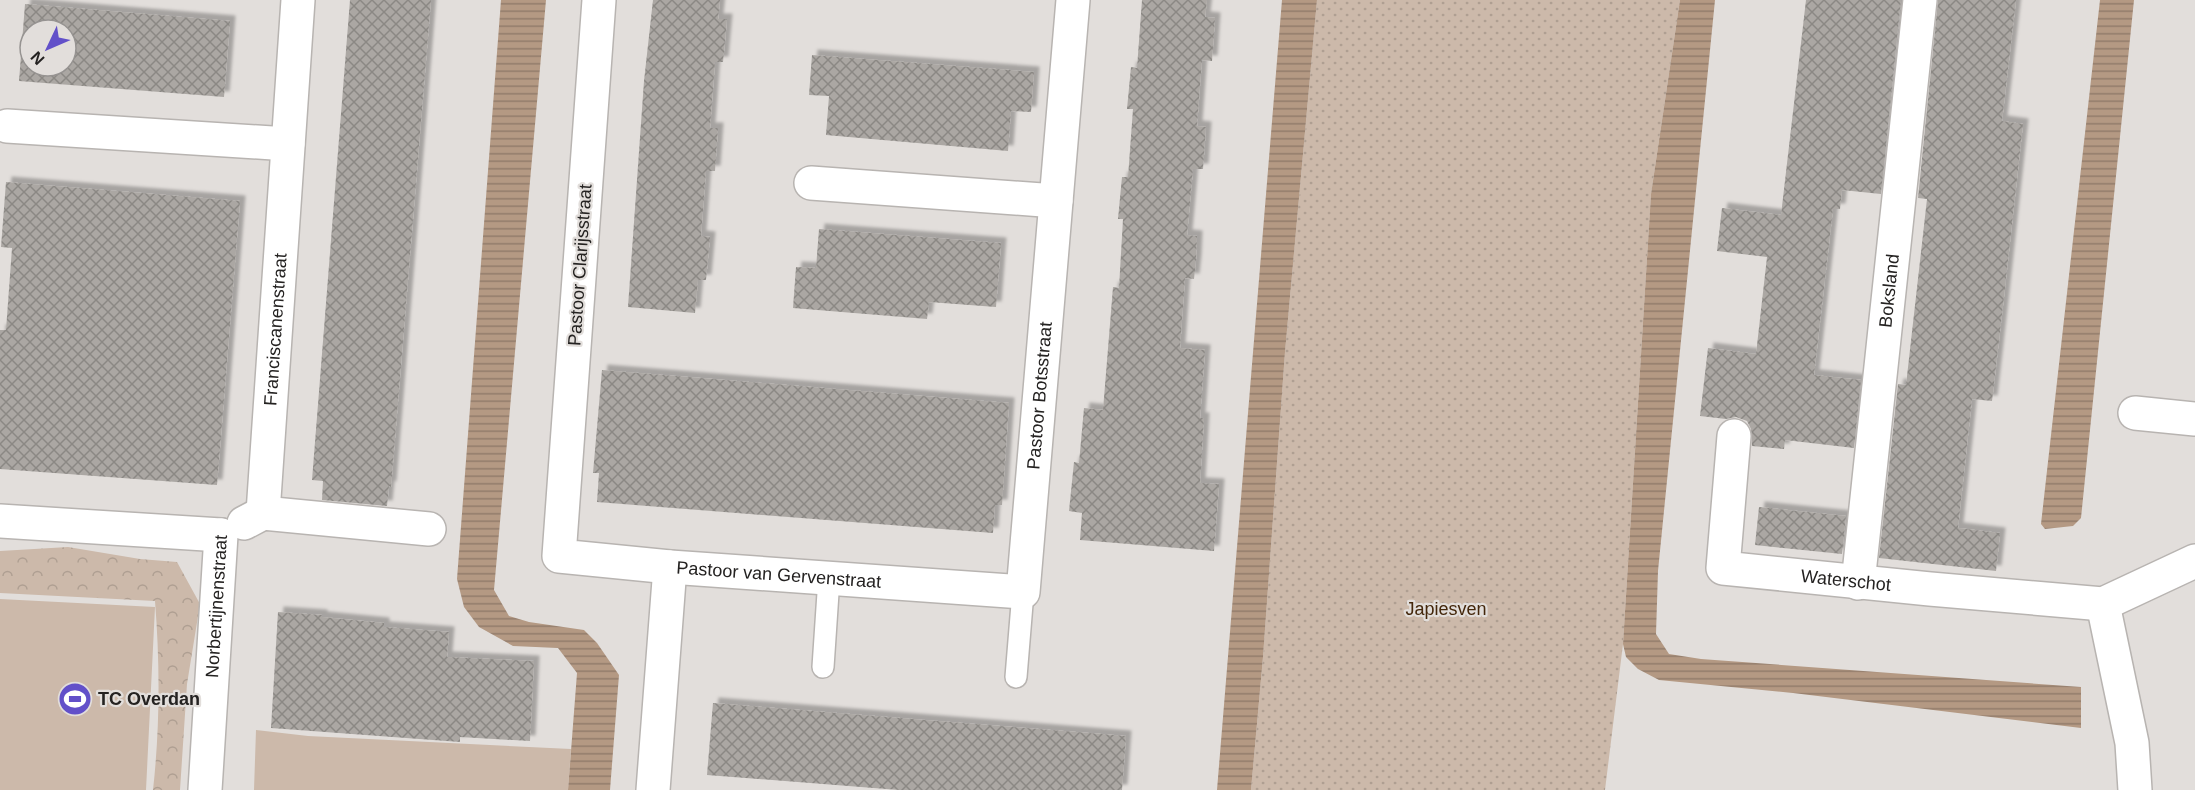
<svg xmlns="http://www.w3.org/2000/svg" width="2195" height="790" font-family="Helvetica,sans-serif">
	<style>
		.grass { fill: #ccb9aa }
		.forest { fill: url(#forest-crowns) }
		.garden { fill: url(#garden-dots) }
		.water { fill: url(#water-rules) }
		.building { fill: url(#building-cross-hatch); fill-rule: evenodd; filter: url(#shadow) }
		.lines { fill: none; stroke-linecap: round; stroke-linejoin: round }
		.lane-casing { stroke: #b8b4b1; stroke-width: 24 }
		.street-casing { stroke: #b8b4b1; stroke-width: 36 }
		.lane { stroke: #fff; stroke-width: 21 }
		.street { stroke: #fff; stroke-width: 33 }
		.labels { text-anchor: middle; stroke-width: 4.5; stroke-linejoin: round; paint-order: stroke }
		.street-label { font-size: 18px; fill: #242221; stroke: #e2dedb }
		.park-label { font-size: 18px; fill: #44270b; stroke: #e2dedb }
		.poi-label { font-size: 18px; font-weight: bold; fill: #242221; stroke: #e2dedb; text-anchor: start }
	</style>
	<defs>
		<pattern id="forest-crowns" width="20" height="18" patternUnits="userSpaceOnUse" patternTransform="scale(1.5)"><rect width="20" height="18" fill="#ccb9aa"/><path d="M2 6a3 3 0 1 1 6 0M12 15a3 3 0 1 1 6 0" fill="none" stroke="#af9f92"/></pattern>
		<pattern id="garden-dots" width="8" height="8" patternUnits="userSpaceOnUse" patternTransform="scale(1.5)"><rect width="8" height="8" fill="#ccb9aa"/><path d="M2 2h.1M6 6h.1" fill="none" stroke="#af9f92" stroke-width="1.8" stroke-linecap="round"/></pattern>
		<pattern id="water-rules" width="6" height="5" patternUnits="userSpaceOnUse" patternTransform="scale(1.5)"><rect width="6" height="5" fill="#b49983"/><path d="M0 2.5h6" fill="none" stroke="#927c6b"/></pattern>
		<pattern id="building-cross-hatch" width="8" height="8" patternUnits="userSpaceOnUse" patternTransform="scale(1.5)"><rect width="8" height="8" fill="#aba7a3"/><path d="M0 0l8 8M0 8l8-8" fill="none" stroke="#8b8884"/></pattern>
		<filter id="shadow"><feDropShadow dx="5.5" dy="-5.5" stdDeviation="1.5" flood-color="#0004"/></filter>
	</defs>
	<rect width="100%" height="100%" fill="#e2dedb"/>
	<path class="grass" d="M 0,599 L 155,607 L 146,790 L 0,790 Z
		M 256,730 L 308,736 L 571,749 L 568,790 L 254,790 Z"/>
	<path class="forest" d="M 68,547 L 140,559 L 177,562 L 200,604 L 187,684 L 180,790 L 153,790 C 160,727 160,664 155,601 L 0,593 L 0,551 Z"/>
	<path class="garden" d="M 1317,0 L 1680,0 L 1651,194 L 1623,644 L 1605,790 L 1251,790 L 1263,657 L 1285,352 Z"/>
	<path class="water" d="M 501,0 L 546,0 L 494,590 L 509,616 L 529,622 L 584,630 L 597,643 L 619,675 L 610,790 L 568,790 L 577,673 L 558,648 L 513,646 L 479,627 L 464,607 L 457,579 Z
		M 1282,0 L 1317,0 L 1285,352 L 1263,657 L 1251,790 L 1217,790 Z
		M 1680,0 L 1715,0 L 1658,571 L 1656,634 L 1669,654 L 1701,659 L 2081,687 L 2081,728 L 1793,693 L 1659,680 L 1638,669 L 1626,657 L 1623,644 L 1651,194 Z
		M 2100,0 L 2134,0 L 2081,518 L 2073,526 L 2045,529 L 2041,524 Z"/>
	<path class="building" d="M 350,0 L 431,0 L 391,487 L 389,486 L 387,506 L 322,500 L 323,481 L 312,480 Z
		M 653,0 L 720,0 L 718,19 L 727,19 L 723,62 L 715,62 L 710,128 L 718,128 L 715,171 L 706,171 L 701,236 L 710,237 L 706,280 L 698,280 L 695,313 L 628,307 L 644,81 Z
		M 1142,0 L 1207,0 L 1205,17 L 1215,18 L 1212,61 L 1202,60 L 1197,126 L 1206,127 L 1203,169 L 1193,169 L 1187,235 L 1197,236 L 1196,260 L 1194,279 L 1185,278 L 1180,348 L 1205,350 L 1200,418 L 1204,418 L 1200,483 L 1219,484 L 1214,551 L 1080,540 L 1082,513 L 1069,511 L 1074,462 L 1079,463 L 1084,408 L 1103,410 L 1113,287 L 1119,288 L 1123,219 L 1118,219 L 1122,177 L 1128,177 L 1133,109 L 1127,109 L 1131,67 L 1137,68 Z
		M 1806,0 L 1901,0 L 1881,194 L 1842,190 L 1840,209 L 1833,209 L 1814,375 L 1861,380 L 1854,448 L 1785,440 L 1784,449 L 1752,446 L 1751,429 L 1747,421 L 1736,417 L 1726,419 L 1700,416 L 1708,348 L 1756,354 L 1767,257 L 1717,251 L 1722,208 L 1781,215 Z
		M 1938,0 L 2016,0 L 2002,121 L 2023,124 L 2004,297 L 1992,401 L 1972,399 L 1958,528 L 2000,533 L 1996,571 L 1879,558 L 1898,384 L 1906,385 L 1927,199 L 1918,198 Z
		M 25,4 L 230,21 L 224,97 L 19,81 ZM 30,30 L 66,30 L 66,66 L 30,66 Z
		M 812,55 L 1034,72 L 1031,112 L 1011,111 L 1008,151 L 826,135 L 829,96 L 809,95 Z
		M 6,182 L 240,201 L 217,485 L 0,469 L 0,330 L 6,330 L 12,248 L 1,247 Z
		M 819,229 L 1001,243 L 996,307 L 929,302 L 927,319 L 793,308 L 796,267 L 816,268 Z
		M 602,370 L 1009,403 L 1002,505 L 995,505 L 993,533 L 597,502 L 599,473 L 593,473 Z
		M 1759,507 L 1846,516 L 1842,554 L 1755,545 Z
		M 278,612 L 322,615 L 322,617 L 384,623 L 384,627 L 449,632 L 447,657 L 534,661 L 530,741 L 460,737 L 460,742 L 271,728 Z
		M 713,703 L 1126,736 L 1122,790 L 899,790 L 707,775 Z"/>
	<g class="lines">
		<defs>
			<path id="lane" d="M 823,667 L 829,578
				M 1016,677 L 1023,592"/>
			<g id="street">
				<path id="s1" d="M 599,0 L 559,556 L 670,567 L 1023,592 L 1073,0"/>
				<path d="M 7,126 L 288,144"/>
				<path d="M 811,183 L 1056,201"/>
				<path d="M 2135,413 L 2195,419"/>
				<path id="s2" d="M 1734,436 L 1723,568 L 1930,589 L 2103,604 L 2195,561"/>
				<path id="s3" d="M 263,513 L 298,0"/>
				<path d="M 0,521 L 221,535"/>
				<path d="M 244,523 L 263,513 L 429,529"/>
				<path id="s4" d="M 1858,583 L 1920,0"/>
				<path d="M 2103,604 L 2132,743 L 2135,790"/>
				<path id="s5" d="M 205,790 L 221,535"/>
				<path d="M 653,790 L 670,567"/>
			</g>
		</defs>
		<use href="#lane" class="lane-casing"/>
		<use href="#street" class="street-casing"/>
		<use href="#lane" class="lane"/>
		<use href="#street" class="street"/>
	</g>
	<defs>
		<symbol id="stadium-disc" viewBox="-11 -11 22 22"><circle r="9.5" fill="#6250c9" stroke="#e2dedb"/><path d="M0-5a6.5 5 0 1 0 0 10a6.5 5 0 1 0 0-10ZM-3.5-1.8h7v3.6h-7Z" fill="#fff"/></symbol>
	</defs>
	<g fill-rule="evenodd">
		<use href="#stadium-disc" x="56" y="680" width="38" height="38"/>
	</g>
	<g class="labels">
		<g class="street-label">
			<text transform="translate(580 265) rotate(-86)" y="6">Pastoor Clarijsstraat</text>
			<text dy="6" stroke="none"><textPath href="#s4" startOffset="294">Boksland</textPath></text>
			<text dy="6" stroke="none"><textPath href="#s3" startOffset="184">Franciscanenstraat</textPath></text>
			<text dy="6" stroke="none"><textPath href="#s1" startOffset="1220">Pastoor Botsstraat</textPath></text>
			<text dy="6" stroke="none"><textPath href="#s1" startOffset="778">Pastoor van Gervenstraat</textPath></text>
			<text dy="6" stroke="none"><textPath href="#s2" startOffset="256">Waterschot</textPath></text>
			<text dy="6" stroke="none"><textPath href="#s5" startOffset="184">Norbertijnenstraat</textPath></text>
		</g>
		<g class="park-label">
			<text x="1446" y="615">Japiesven</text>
		</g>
		<g class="poi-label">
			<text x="98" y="705">TC Overdan</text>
		</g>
	</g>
	<g transform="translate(48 48) rotate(226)"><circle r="28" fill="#e2dedb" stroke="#969391" stroke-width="1.5"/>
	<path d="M0-4.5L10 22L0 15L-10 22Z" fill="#6250c9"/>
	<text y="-9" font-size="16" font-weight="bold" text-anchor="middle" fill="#242221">N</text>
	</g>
</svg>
